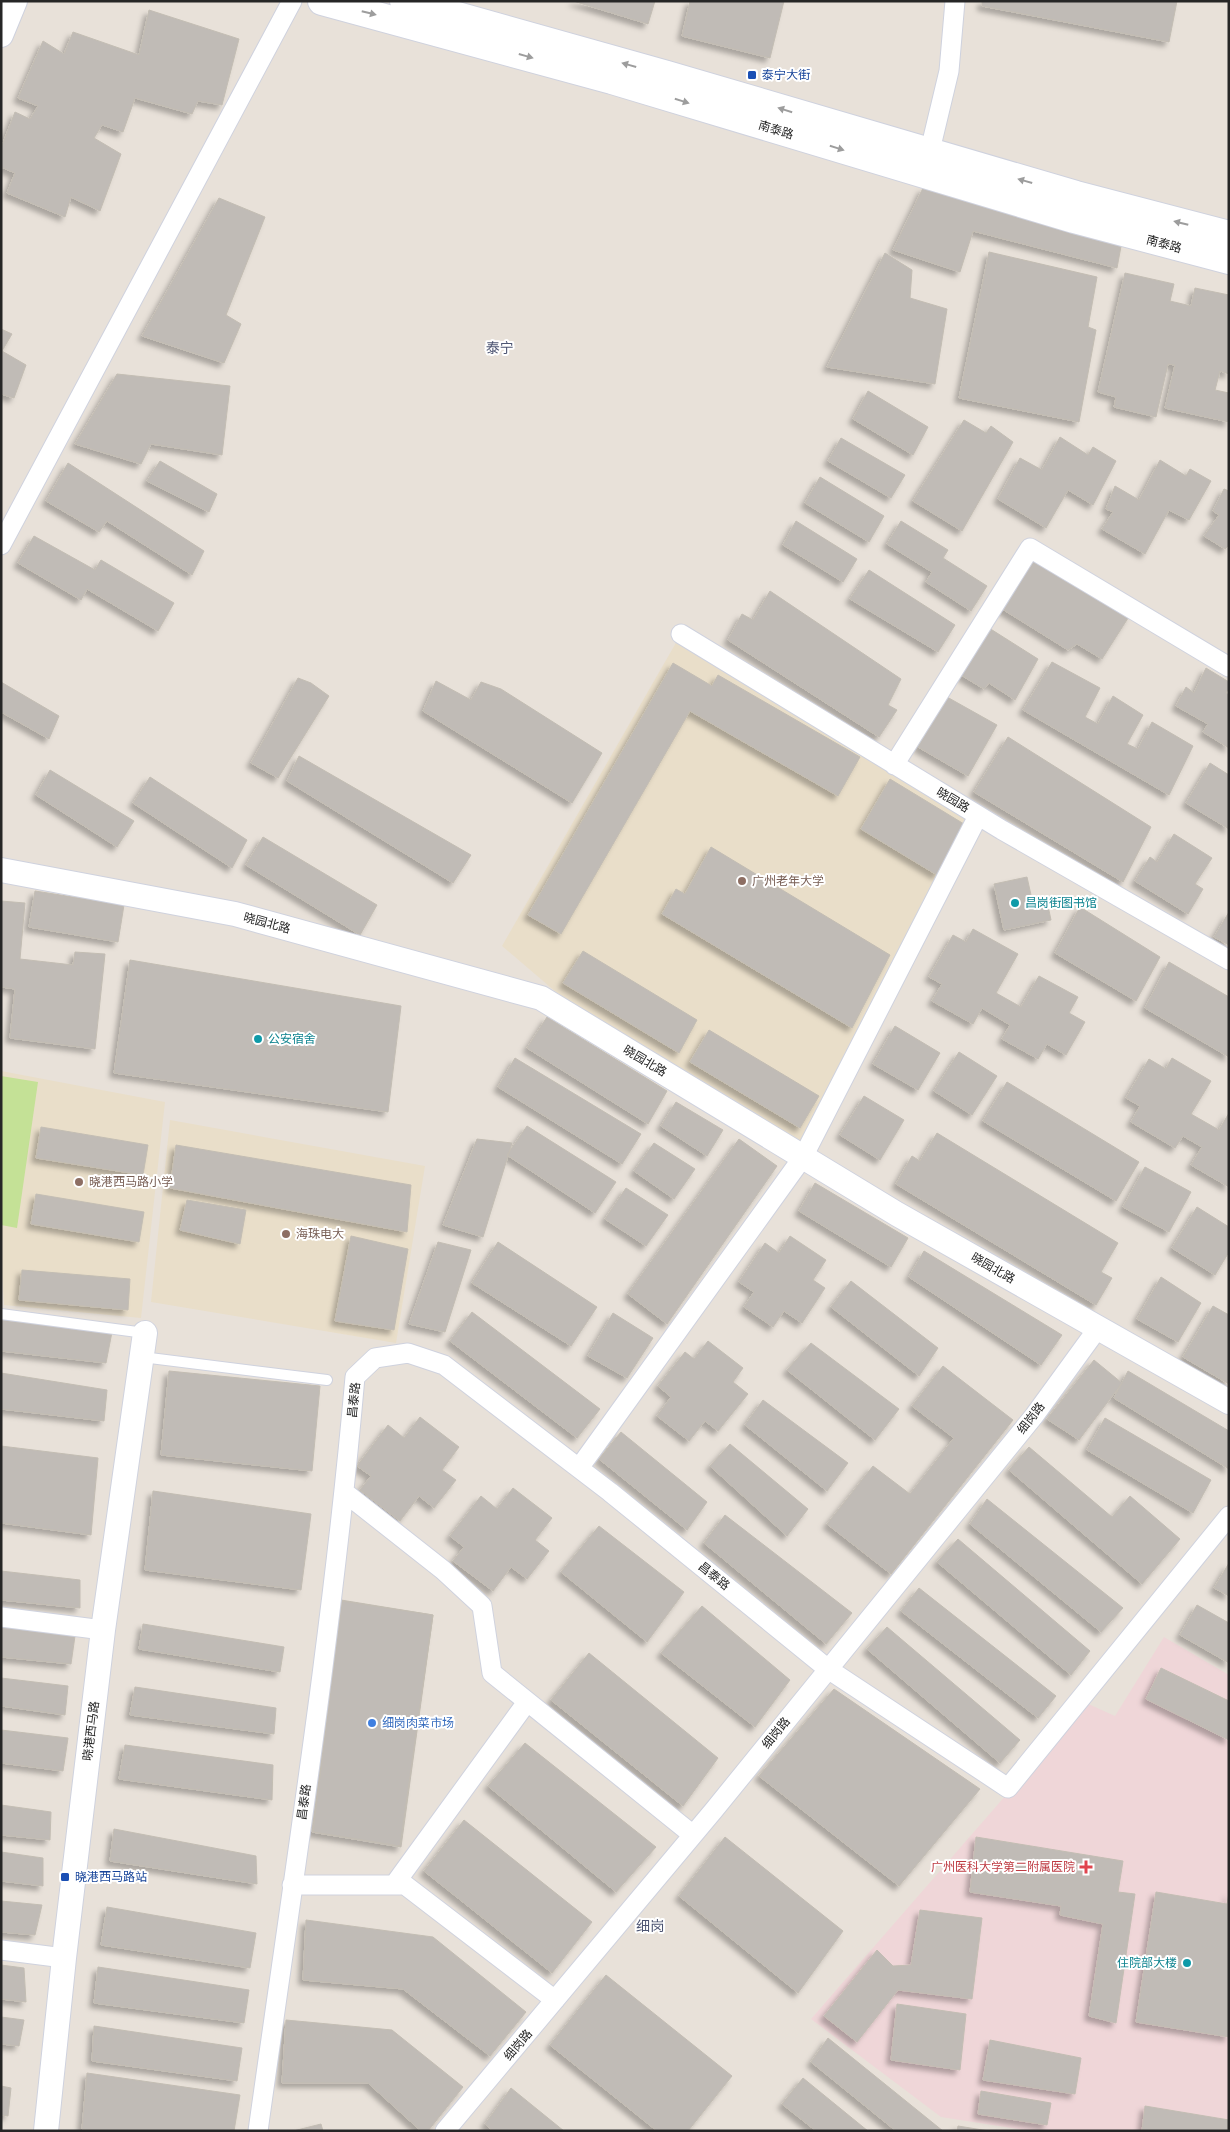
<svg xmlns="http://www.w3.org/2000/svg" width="1230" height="2132" font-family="Roboto,'Noto Sans SC',sans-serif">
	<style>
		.education { fill: #e9dec9 }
		.medical { fill: #efd6d8 }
		.pitch { fill: #c4e196 }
		.building { fill: #c0bbb6; stroke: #c3bdb3; filter: url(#shadow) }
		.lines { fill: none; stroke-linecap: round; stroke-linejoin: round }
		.service-casing { stroke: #cfd2de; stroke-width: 12 }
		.minor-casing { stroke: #cfd2de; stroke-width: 21 }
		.tertiary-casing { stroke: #cfd2de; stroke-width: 26 }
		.secondary-casing { stroke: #cfd2de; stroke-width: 30 }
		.service { stroke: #fff; stroke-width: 10 }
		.minor { stroke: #fff; stroke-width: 19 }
		.tertiary { stroke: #fff; stroke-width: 24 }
		.secondary { stroke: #fff; stroke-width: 28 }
		.oneway { fill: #9d9d9d }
		.transit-dot { fill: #1a4fb4; stroke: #fff; stroke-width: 2 }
		.education-dot { fill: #8d6e63; stroke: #fff; stroke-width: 2 }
		.culture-dot { fill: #0f9aa8; stroke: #fff; stroke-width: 2 }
		.shop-dot { fill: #3f7fe0; stroke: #fff; stroke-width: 2 }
		.health-dot { fill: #e0444e; stroke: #fff; stroke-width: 2 }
		.labels { text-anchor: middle; stroke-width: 4; stroke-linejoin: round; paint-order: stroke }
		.transit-label { font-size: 12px; fill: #164399; stroke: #fff; text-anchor: start }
		.street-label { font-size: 12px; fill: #262626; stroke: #fff }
		.education-label { font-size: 12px; fill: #785e54; stroke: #fff; text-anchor: start }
		.culture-label { font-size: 12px; fill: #0d838f; stroke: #fff; text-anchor: start }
		.shop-label { font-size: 12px; fill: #366cbe; stroke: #fff; text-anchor: start }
		.health-label { font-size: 12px; fill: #be3a42; stroke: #fff; text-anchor: end }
		.neighbourhood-label { font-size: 14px; fill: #4c5472; stroke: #fff }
	</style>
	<defs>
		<filter id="shadow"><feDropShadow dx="-4.5" dy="4.5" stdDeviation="2.5" flood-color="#0004"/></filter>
	</defs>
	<rect width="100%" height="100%" fill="#e8e1d9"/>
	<path class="education" d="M 681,634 L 978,816 L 803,1157 L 556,992 L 502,946 Z
		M 1,1071 L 165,1102 L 141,1318 L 4,1305 L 1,1262 Z
		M 170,1120 L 425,1166 L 396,1343 L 151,1302 Z"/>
	<path class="medical" d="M 1164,1637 L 1229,1675 L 1229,2131 L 1031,2131 L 941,2117 L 811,2019 L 1086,1703 L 1115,1716 Z"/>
	<path class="pitch" d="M 1,1076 L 38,1082 L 17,1228 L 1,1225 Z"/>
	<path class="building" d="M 573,1 L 655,1 L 648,24 Z
		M 690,1 L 784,1 L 770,58 L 682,36 Z
		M 982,1 L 1177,1 L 1169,42 L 982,6 Z
		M 149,10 L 239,39 L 222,105 L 198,101 L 192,114 L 135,98 L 123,132 L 102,125 L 94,138 L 121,154 L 100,211 L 71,197 L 65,217 L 7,193 L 15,173 L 1,167 L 1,148 L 15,112 L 30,119 L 38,106 L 18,98 L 43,41 L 64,54 L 73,32 L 139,55 Z
		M 923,188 L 1122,241 L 1117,268 L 973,231 L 960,272 L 893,250 Z
		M 219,198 L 265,217 L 226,315 L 241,324 L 224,363 L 142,336 Z
		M 989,252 L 1097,277 L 1088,327 L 1096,330 L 1079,422 L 959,398 Z
		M 885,253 L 912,270 L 910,298 L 947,309 L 935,384 L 827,367 Z
		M 1125,273 L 1174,284 L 1170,301 L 1191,306 L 1195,288 L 1229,295 L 1229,374 L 1220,371 L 1215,390 L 1229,393 L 1229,422 L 1165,408 L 1175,365 L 1168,364 L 1156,417 L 1114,407 L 1116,397 L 1098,392 Z
		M 1,329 L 12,334 L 2,351 L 26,365 L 14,398 L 1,394 Z
		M 117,374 L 230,386 L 222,455 L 151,444 L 141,464 L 75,444 Z
		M 868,391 L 928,427 L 913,455 L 853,419 Z
		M 964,420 L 986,433 L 991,426 L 1013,442 L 962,531 L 913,501 Z
		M 1060,437 L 1088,455 L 1093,447 L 1116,461 L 1093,505 L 1068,490 L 1046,528 L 998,499 L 1020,458 L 1042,470 Z
		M 841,438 L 905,475 L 891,498 L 828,461 Z
		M 1160,460 L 1186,476 L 1190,469 L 1211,481 L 1189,520 L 1169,510 L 1145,554 L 1102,529 L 1113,512 L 1106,509 L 1115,486 L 1139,500 Z
		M 160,461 L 217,494 L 209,512 L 147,481 Z
		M 68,463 L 204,551 L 192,575 L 107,521 L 99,532 L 46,501 Z
		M 820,477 L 884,516 L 869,542 L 805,503 Z
		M 1224,489 L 1229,491 L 1229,545 L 1225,549 L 1204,536 L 1219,515 L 1213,511 Z
		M 796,521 L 857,559 L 843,582 L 783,545 Z
		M 901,521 L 948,550 L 943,558 L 987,586 L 971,611 L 926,582 L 932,572 L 887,544 Z
		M 34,536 L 95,570 L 101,560 L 174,603 L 158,631 L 87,589 L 81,600 L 18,563 Z
		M 1032,554 L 1130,615 L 1102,659 L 1077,644 L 1068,650 L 999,607 Z
		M 869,570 L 955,625 L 938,652 L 850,599 Z
		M 770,591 L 901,679 L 888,705 L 897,710 L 879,737 L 728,640 L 742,614 L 753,620 Z
		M 989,628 L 1038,659 L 1015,700 L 989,683 L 984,689 L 961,675 Z
		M 1052,662 L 1100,688 L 1085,717 L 1098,724 L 1113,696 L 1143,715 L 1127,744 L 1138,749 L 1152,722 L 1193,746 L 1169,795 L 1023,710 Z
		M 673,663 L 712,686 L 718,675 L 860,757 L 838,796 L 690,711 L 561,934 L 528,915 Z
		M 1206,668 L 1229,682 L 1229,688 L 1226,693 L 1229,695 L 1229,748 L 1203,732 L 1208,724 L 1176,706 L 1186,687 L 1194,693 Z
		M 298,678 L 311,683 L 329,696 L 278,778 L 251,763 Z
		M 436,681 L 471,700 L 481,682 L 501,689 L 602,753 L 572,803 L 423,711 Z
		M 1,682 L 59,716 L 49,739 L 1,712 Z
		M 947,697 L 997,725 L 968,776 L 918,747 Z
		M 1008,737 L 1151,827 L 1123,882 L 974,792 Z
		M 299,756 L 471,855 L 453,883 L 287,781 Z
		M 1210,763 L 1229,775 L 1229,829 L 1186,803 Z
		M 50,770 L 134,821 L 117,847 L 36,795 Z
		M 150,777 L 247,840 L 232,868 L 133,803 Z
		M 890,779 L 964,824 L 937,875 L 861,829 Z
		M 1174,834 L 1212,858 L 1195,884 L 1203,889 L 1188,914 L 1135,881 L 1150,857 L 1157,862 Z
		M 263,837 L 377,905 L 360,935 L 246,865 Z
		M 711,847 L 890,955 L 852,1028 L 662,914 L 676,889 L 685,894 Z
		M 1027,877 L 1033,904 L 1047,901 L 1051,920 L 1004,930 L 994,884 Z
		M 35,891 L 124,905 L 118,942 L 29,927 Z
		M 1,901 L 25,903 L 20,959 L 73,965 L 75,952 L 105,954 L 95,1049 L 10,1038 L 15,989 L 1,987 Z
		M 1080,907 L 1160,957 L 1136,1001 L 1055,953 Z
		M 1229,912 L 1229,945 L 1214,937 Z
		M 973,929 L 1018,954 L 996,993 L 1021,1007 L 1039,976 L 1078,997 L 1069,1013 L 1085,1022 L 1066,1055 L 1047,1044 L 1038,1059 L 1002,1039 L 1010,1025 L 982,1008 L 973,1024 L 932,1001 L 942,984 L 929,977 L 953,935 L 966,942 Z
		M 583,951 L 697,1020 L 679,1053 L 563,983 Z
		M 130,960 L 401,1006 L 388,1112 L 114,1073 Z
		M 1169,962 L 1229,997 L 1229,1057 L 1145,1008 Z
		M 547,1017 L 667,1091 L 648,1124 L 527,1048 Z
		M 895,1026 L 940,1053 L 918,1090 L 873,1064 Z
		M 709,1030 L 819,1096 L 800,1128 L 690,1062 Z
		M 959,1052 L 997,1076 L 972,1115 L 934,1091 Z
		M 515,1058 L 641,1134 L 622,1164 L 498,1087 Z
		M 1172,1058 L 1211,1081 L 1191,1114 L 1219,1130 L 1229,1113 L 1229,1187 L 1191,1165 L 1202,1147 L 1183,1136 L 1175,1148 L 1131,1122 L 1140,1106 L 1126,1098 L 1149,1059 L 1166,1069 Z
		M 1007,1082 L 1139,1162 L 1116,1201 L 983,1121 Z
		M 864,1096 L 904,1120 L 880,1160 L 840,1135 Z
		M 676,1102 L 723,1130 L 707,1156 L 661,1126 Z
		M 527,1126 L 616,1182 L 595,1213 L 507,1155 Z
		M 41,1127 L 148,1145 L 143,1175 L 36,1158 Z
		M 937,1133 L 1118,1243 L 1101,1272 L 1112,1278 L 1096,1305 L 896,1184 L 912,1156 L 920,1161 Z
		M 477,1139 L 512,1143 L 483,1237 L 443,1225 Z
		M 739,1139 L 777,1166 L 667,1324 L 628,1294 Z
		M 654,1143 L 695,1169 L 674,1199 L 634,1171 Z
		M 176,1145 L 411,1185 L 407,1232 L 170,1188 Z
		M 1145,1167 L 1191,1192 L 1169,1232 L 1123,1207 Z
		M 815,1183 L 908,1238 L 891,1267 L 799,1211 Z
		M 626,1188 L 668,1215 L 646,1246 L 605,1219 Z
		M 36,1194 L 144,1212 L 139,1242 L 31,1224 Z
		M 187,1200 L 246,1210 L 240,1244 L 180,1230 Z
		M 1197,1207 L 1229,1227 L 1229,1252 L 1215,1275 L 1172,1248 Z
		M 351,1236 L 408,1249 L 394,1330 L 335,1321 Z
		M 790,1236 L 826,1260 L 813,1280 L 825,1288 L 802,1323 L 784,1311 L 773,1327 L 744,1307 L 754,1292 L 739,1282 L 765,1243 L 779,1253 Z
		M 438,1242 L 471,1250 L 445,1332 L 409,1324 Z
		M 498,1242 L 597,1307 L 571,1346 L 472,1283 Z
		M 924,1251 L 1062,1335 L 1041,1365 L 909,1277 Z
		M 22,1270 L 130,1279 L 128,1310 L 19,1300 Z
		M 1161,1277 L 1201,1303 L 1178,1342 L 1137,1319 Z
		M 851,1281 L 938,1348 L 919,1376 L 831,1307 Z
		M 1213,1306 L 1229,1315 L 1229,1384 L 1183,1357 Z
		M 472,1312 L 600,1409 L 577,1438 L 450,1341 Z
		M 613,1313 L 653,1338 L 627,1378 L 588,1356 Z
		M 1,1320 L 112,1332 L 106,1363 L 1,1351 Z
		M 708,1341 L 743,1368 L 733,1382 L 748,1394 L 718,1431 L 705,1421 L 689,1441 L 657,1416 L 671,1397 L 658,1386 L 685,1352 L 694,1359 Z
		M 811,1343 L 899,1409 L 875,1440 L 787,1370 Z
		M 1094,1360 L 1122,1383 L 1079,1440 L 1047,1419 Z
		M 943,1366 L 1013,1420 L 891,1574 L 827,1524 L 873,1466 L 910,1494 L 954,1438 L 912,1406 Z
		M 169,1371 L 320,1386 L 312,1471 L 161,1455 Z
		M 1128,1371 L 1229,1431 L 1229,1469 L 1114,1398 Z
		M 1,1373 L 107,1390 L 104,1421 L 1,1409 Z
		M 763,1400 L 848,1463 L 827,1491 L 745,1425 Z
		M 420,1417 L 459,1447 L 442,1470 L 456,1480 L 434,1508 L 419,1496 L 400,1521 L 360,1490 L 371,1476 L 357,1466 L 388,1425 L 404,1438 Z
		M 1105,1418 L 1211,1480 L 1193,1513 L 1087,1450 Z
		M 621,1432 L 707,1502 L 687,1530 L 599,1459 Z
		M 730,1444 L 808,1509 L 787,1536 L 710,1466 Z
		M 1,1446 L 98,1458 L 91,1535 L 1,1523 Z
		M 1029,1447 L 1112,1517 L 1130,1496 L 1180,1539 L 1142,1584 L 1009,1470 Z
		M 513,1488 L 552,1518 L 535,1540 L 549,1551 L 527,1579 L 511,1567 L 493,1591 L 453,1561 L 464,1547 L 450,1536 L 481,1496 L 497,1509 Z
		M 153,1491 L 311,1514 L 301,1590 L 145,1570 Z
		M 987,1499 L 1123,1608 L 1101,1632 L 970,1524 Z
		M 725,1515 L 852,1613 L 826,1644 L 704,1543 Z
		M 599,1526 L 684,1592 L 647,1642 L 561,1572 Z
		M 958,1539 L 1090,1651 L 1071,1675 L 937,1562 Z
		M 1229,1563 L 1229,1596 L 1214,1588 Z
		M 1,1571 L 80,1580 L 80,1608 L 1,1600 Z
		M 919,1588 L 1056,1696 L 1038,1718 L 901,1611 Z
		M 341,1600 L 433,1615 L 401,1847 L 312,1832 Z
		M 342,1601 L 433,1615 L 400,1846 L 313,1832 Z
		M 1197,1605 L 1229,1623 L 1229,1663 L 1180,1635 Z
		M 702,1606 L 790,1680 L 755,1727 L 661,1653 Z
		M 143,1624 L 284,1647 L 280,1672 L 139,1649 Z
		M 1,1626 L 75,1636 L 71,1664 L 1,1657 Z
		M 887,1627 L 1020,1740 L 1000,1763 L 867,1649 Z
		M 589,1653 L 718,1758 L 683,1806 L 551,1700 Z
		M 1161,1668 L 1229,1701 L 1229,1740 L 1146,1699 Z
		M 1,1678 L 68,1686 L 65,1715 L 1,1706 Z
		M 135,1687 L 276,1708 L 274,1734 L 130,1715 Z
		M 834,1689 L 980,1789 L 899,1886 L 759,1776 Z
		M 1,1730 L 68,1738 L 63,1771 L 1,1763 Z
		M 525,1743 L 656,1847 L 616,1892 L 488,1786 Z
		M 125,1745 L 273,1765 L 272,1800 L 119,1779 Z
		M 1,1805 L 51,1812 L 50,1840 L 1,1835 Z
		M 464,1820 L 592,1922 L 552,1973 L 424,1871 Z
		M 114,1829 L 256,1856 L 257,1884 L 110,1861 Z
		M 725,1837 L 843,1931 L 798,1993 L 679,1896 Z
		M 976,1837 L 1123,1861 L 1118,1892 L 1135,1894 L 1116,2023 L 1089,2016 L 1103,1924 L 1060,1915 L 1061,1906 L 970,1892 Z
		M 1,1852 L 43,1858 L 43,1886 L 1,1881 Z
		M 1156,1892 L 1227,1904 L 1229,1893 L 1229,2037 L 1136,2022 Z
		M 1,1901 L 42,1905 L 35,1935 L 1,1932 Z
		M 107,1907 L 256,1933 L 250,1968 L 101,1945 Z
		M 920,1910 L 982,1918 L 972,1999 L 898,1990 L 857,2042 L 824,2016 L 877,1950 L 893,1966 L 911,1965 Z
		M 306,1920 L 433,1937 L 526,2012 L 490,2056 L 403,1989 L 303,1980 Z
		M 1,1965 L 24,1968 L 26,2002 L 1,1999 Z
		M 98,1967 L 249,1990 L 244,2023 L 94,2003 Z
		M 606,1975 L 732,2076 L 688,2131 L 657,2131 L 550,2045 Z
		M 897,2004 L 966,2014 L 960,2070 L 891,2060 Z
		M 1,2017 L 24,2020 L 19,2046 L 1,2044 Z
		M 286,2020 L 392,2030 L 463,2087 L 428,2131 L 421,2131 L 368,2083 L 282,2083 Z
		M 94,2026 L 242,2048 L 237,2081 L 92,2061 Z
		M 828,2038 L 943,2131 L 896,2131 L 811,2062 Z
		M 990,2040 L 1081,2058 L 1075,2094 L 983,2080 Z
		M 87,2073 L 240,2095 L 234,2131 L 96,2131 L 82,2129 Z
		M 803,2078 L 868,2131 L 816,2131 L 782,2104 Z
		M 1,2086 L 11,2088 L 8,2116 L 1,2115 Z
		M 511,2088 L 564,2131 L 493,2131 L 485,2124 Z
		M 981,2091 L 1051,2103 L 1047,2125 L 978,2114 Z
		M 1145,2106 L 1229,2120 L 1228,2131 L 1142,2131 Z
		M 321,2124 L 323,2131 L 293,2131 Z
		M 958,2126 L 989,2131 L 957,2131 Z"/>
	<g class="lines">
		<defs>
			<path id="service" d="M 1,1314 L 145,1333
				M 142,1357 L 327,1380"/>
			<path id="minor" d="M 927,163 L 949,71 L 955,1
				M 1,545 L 292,1
				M 681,634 L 1002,830 L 1229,960
				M 894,765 L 1030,548 L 1229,667
				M 579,1468 L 803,1157 L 978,816
				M 344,1492 L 443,1570 L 482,1606 L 492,1673 L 693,1835
				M 1,1617 L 103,1630
				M 292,1885 L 405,1885 L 555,2000
				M 394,1885 L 527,1702
				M 1,1950 L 64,1958
				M 258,2131 C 293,1880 333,1629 355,1377 L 375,1358 L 408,1353 L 444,1365 L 610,1492 L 828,1669 L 1008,1788 L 1229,1516
				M 445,2131 L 714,1810 L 1034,1416 L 1098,1328"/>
			<path id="tertiary" d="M 1,35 L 15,1
				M 1,870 L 235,914 L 541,998 L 897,1214 L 1229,1402
				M 46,2131 L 64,1958 L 103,1630 L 145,1333"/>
			<path id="secondary" d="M 322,1 L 612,80 L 1074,219 L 1229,260
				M 404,1 L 667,75 L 1076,195 L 1229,235"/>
		</defs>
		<use href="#service" class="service-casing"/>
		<use href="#minor" class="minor-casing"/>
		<use href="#tertiary" class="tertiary-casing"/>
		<use href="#secondary" class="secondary-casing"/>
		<use href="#service" class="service"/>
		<use href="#minor" class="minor"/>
		<use href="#tertiary" class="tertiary"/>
		<use href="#secondary" class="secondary"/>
	</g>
	<defs><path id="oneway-solid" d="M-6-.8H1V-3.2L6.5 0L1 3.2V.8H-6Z" transform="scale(1.25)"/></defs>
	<g class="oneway">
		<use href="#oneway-solid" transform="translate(369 13) rotate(14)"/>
		<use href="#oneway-solid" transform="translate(526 56) rotate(16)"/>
		<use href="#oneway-solid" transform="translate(629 65) rotate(-164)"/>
		<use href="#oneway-solid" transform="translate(682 101) rotate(17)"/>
		<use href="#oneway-solid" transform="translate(785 110) rotate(-163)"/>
		<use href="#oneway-solid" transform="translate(837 148) rotate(17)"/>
		<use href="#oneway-solid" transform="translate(1025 181) rotate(-164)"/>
		<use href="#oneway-solid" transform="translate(1181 223) rotate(-166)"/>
	</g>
	<g class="transit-dot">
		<rect x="747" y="70" width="10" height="10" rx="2.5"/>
		<rect x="60" y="1872" width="10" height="10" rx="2.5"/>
	</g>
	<g class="education-dot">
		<circle cx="742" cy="881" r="5"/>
		<circle cx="79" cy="1182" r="5"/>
		<circle cx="286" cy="1234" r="5"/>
	</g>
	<g class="culture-dot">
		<circle cx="1015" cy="903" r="5"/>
		<circle cx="258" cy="1039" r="5"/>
		<circle cx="1187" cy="1963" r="5"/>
	</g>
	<circle class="shop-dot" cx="372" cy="1723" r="5"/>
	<path class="health-dot" d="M1083.5 1859.5h5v5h5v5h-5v5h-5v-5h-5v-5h5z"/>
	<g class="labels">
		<g class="transit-label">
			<text x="762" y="79">泰宁大街</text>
			<text x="75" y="1881">晓港西马路站</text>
		</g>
		<g class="street-label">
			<text transform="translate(776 130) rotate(17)" y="4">南泰路</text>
			<text transform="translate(1164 244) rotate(15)" y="4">南泰路</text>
			<text transform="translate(953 800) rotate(31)" y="4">晓园路</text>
			<text transform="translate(267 923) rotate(15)" y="4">晓园北路</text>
			<text transform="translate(645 1061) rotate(31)" y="4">晓园北路</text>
			<text transform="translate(993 1268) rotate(30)" y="4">晓园北路</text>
			<text transform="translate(354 1400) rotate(-84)" y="4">昌泰路</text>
			<text transform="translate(1031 1418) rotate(-52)" y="4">细岗路</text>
			<text transform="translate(714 1576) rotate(39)" y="4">昌泰路</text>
			<text transform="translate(91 1731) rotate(-83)" y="4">晓港西马路</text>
			<text transform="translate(776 1733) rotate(-51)" y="4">细岗路</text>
			<text transform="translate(304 1802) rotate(-82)" y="4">昌泰路</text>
			<text transform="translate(518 2045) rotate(-50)" y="4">细岗路</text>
		</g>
		<g class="education-label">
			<text x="752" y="885">广州老年大学</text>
			<text x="89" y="1186">晓港西马路小学</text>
			<text x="296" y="1238">海珠电大</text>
		</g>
		<g class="culture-label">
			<text x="1025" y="907">昌岗街图书馆</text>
			<text x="268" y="1043">公安宿舍</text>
			<text x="1177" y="1967" text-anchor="end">住院部大楼</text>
		</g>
		<g class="shop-label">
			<text x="382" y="1727">细岗肉菜市场</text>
		</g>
		<g class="health-label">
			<text x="1075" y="1871">广州医科大学第二附属医院</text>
		</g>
		<g class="neighbourhood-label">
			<text x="500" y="353">泰宁</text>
			<text x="650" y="1931">细岗</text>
		</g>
	</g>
	<rect width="1230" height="2132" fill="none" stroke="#262626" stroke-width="5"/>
</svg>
